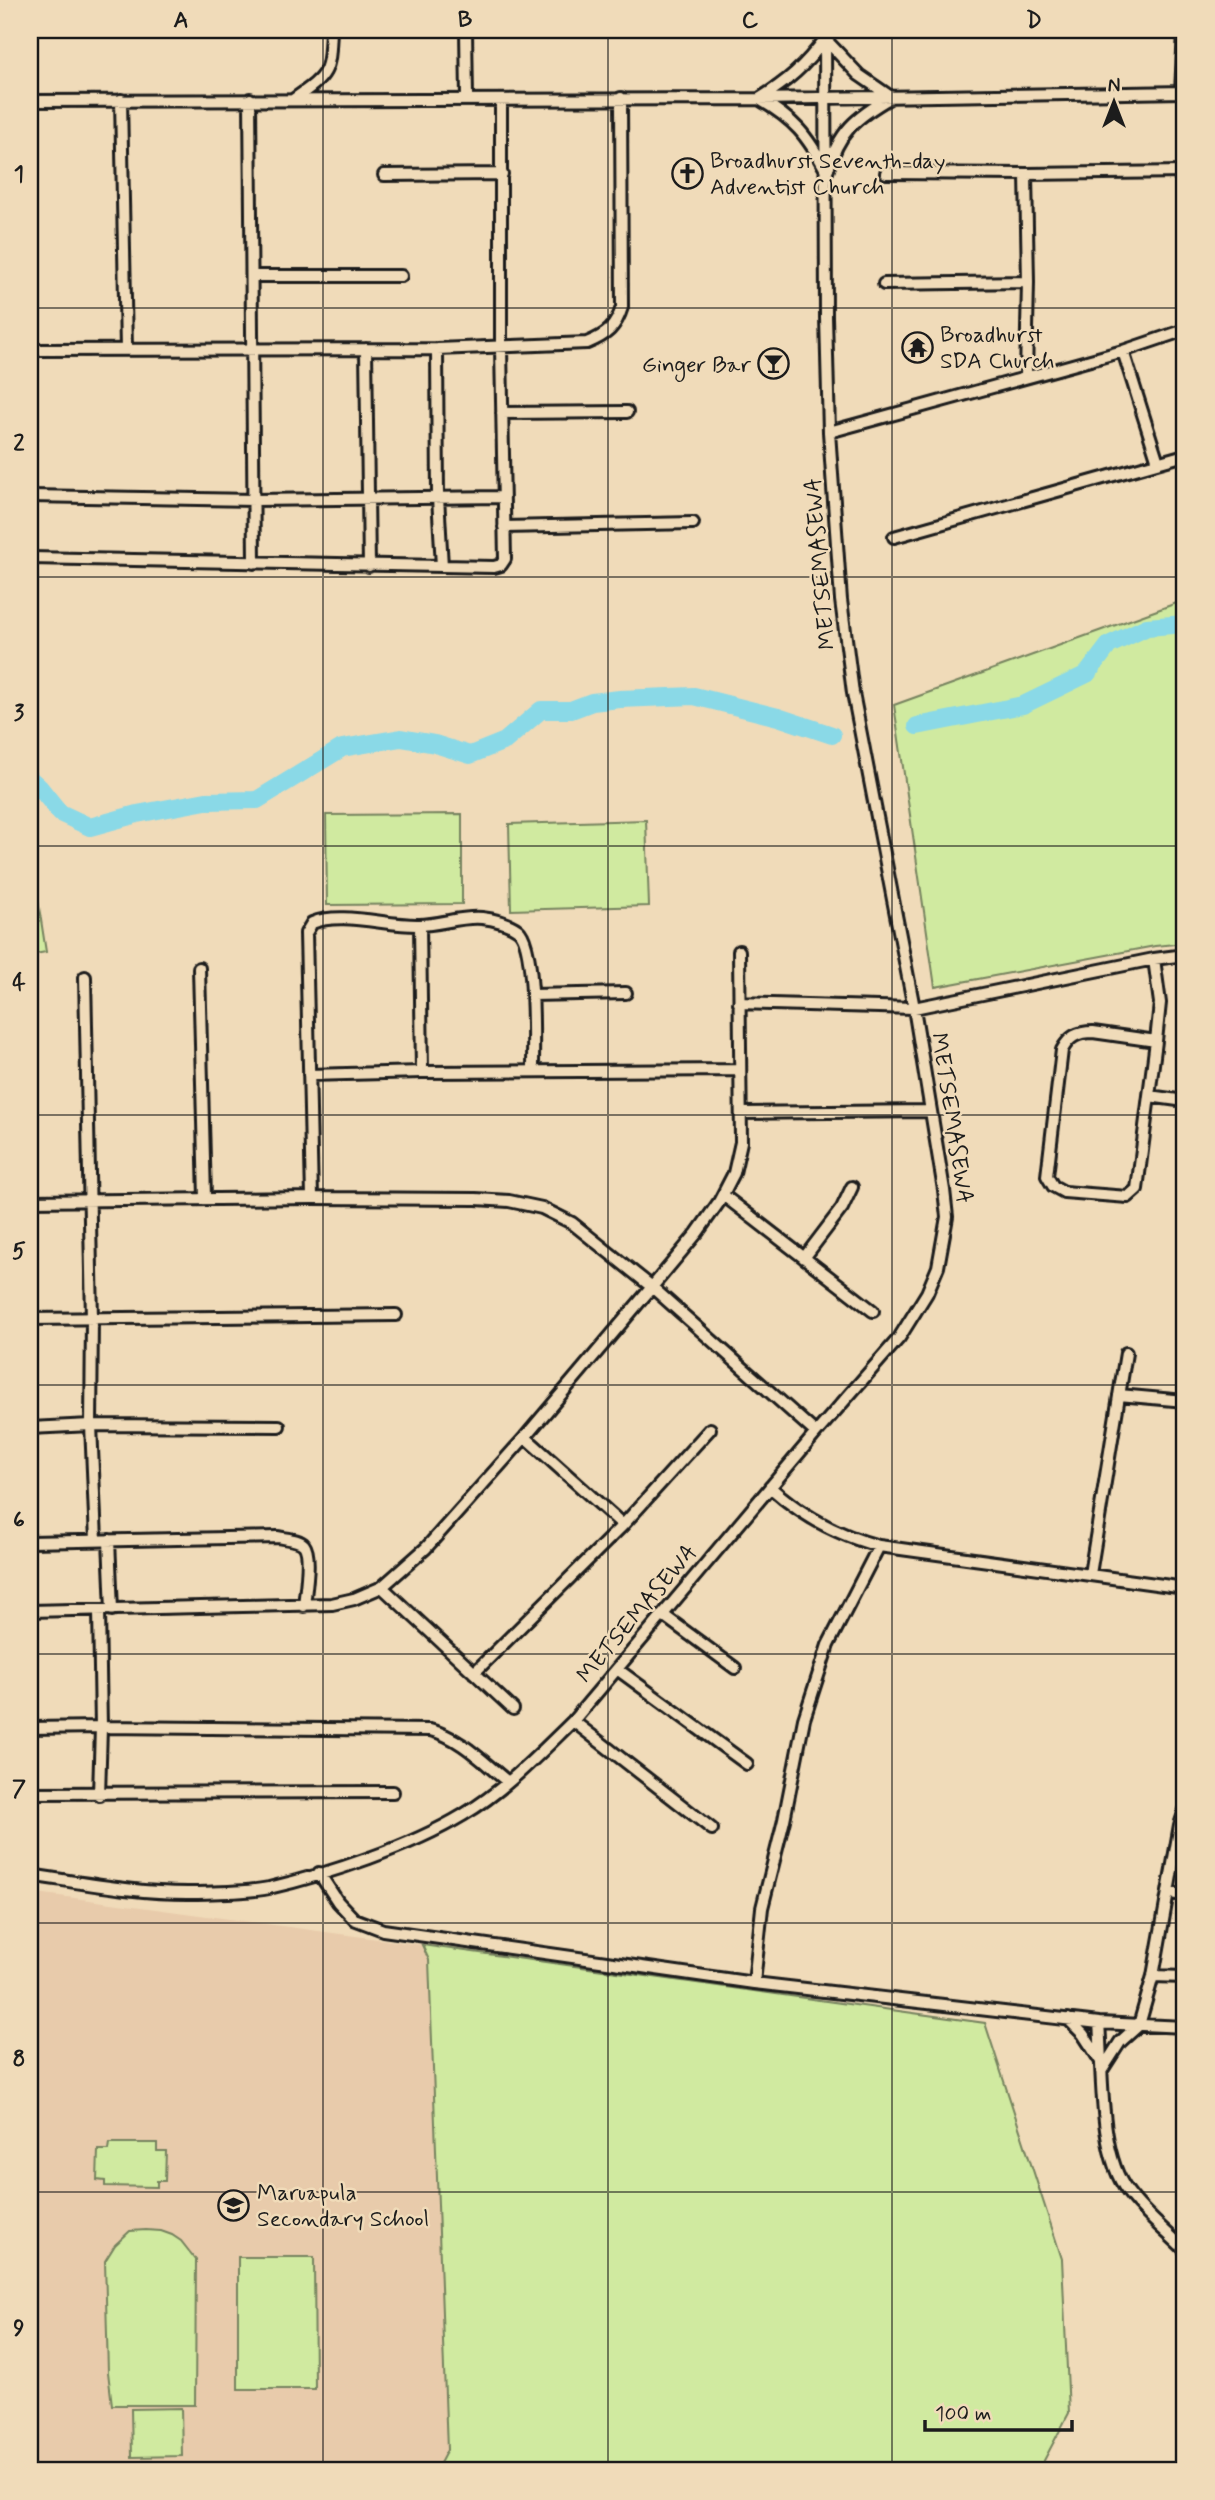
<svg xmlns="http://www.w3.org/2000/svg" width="1215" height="2500" font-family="Mynerve,sans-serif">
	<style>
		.built { fill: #e8cbab }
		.green { fill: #d0eaa0; stroke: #76835e; stroke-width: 2 }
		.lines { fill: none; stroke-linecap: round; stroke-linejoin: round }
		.river { stroke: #8ad9e7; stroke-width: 18 }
		.minor-casing { stroke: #1c1c1c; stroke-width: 16 }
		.minor { stroke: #f0dbb9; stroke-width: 10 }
		.grid { fill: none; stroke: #1c1c1c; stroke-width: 2; stroke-opacity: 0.55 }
		.labels { text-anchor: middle; stroke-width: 5; stroke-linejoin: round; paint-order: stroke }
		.poi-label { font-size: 23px; fill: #1c1c1c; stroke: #f0dbb9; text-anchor: start }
		.street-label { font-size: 23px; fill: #1c1c1c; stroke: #f0dbb9 }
		.neatline { fill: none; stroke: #1c1c1c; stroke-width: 2.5 }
		.grid-label { font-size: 23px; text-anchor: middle; font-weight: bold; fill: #1c1c1c }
	</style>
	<rect width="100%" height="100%" fill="#f0dbb9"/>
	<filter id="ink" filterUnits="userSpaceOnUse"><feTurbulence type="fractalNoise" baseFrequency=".0143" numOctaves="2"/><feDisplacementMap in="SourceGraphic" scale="14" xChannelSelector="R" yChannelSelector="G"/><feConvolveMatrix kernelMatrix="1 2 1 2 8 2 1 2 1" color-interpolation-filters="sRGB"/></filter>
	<g filter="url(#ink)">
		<path class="built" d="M 30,1892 L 422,1945 L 429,1960 L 447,2450 L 438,2467 L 433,2470 L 30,2470 Z"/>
		<path class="green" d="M 1185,600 L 1185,943 L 1155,946 L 935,987 L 894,705 Z
			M 462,814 L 462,904 L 327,905 L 326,815 Z
			M 646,820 L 649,906 L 511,910 L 509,824 Z
			M 32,862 L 46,952 L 30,955 L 30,863 Z
			M 422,1945 L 985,2023 L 1062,2259 L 1069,2413 L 1039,2470 L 433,2470 L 438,2467 L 447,2450 L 429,1960 Z
			M 109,2143 L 157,2143 L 157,2151 L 166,2151 L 165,2181 L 157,2181 L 157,2187 L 105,2186 L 105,2181 L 97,2180 L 98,2150 L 108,2150 Z
			M 146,2230 L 161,2231 L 172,2235 L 181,2241 L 196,2260 L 195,2405 L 112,2405 L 108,2372 L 105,2261 L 115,2245 L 130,2231 Z
			M 238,2257 L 314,2257 L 315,2389 L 238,2389 Z
			M 181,2408 L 182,2456 L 132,2457 L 131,2409 Z"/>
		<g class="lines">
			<path class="river" d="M 917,726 L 1023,705 L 1087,674 L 1109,645 L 1147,627 L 1185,624
				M 30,779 L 40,788 L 60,813 L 90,827 L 137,814 L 206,801 L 257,800 L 342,748 L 401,738 L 435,744 L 470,755 L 505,741 L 541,710 L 571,710 L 592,702 L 620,699 L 694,696 L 778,717 L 832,735"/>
			<defs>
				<path id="minor" d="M 466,30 L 467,98
					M 825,39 L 859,75 L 891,97 C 855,118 839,131 827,172 C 807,135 795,120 759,99 C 788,81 805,66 825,39 Z
					M 1181,92 L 1184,30
					M 250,99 L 254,563
					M 294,99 C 330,74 329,72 331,30
					M 121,100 L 126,349
					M 30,101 L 759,99 L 1185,92
					M 886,173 L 1026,174 L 1185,172
					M 384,175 L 502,174
					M 252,276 L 401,276
					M 884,284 L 1028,282
					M 366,349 L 369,566
					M 437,349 L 438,497 L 442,566
					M 30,350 L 437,349 L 587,343 C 607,335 616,327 622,307 L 621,98
					M 1123,351 L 1158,462
					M 1026,376 L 1028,282 L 1026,174
					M 502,413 L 627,412
					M 829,432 L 1123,351 L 1185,330
					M 30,496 L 254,500 L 503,497
					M 504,527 L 693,523
					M 894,537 L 1185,455
					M 30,558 L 494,567 L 501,565 L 505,559 L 501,348 L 501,100
					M 420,925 L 422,1072
					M 1154,959 L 1160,1003 L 1156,1041
					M 199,968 L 205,1198
					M 85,977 L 92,1319 L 91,1425 L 96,1540
					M 532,995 L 626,993
					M 739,1003 L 914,1008 L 1154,959 L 1185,955
					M 1093,1032 L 1156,1041 L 1137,1189 L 1128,1197 L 1064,1192 L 1053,1186 L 1047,1176 L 1062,1050 C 1069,1037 1077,1032 1093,1032 Z
					M 309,1075 L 422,1072 L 740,1070
					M 1149,1096 L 1185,1101
					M 741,1113 L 931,1111
					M 723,1195 L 873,1311
					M 312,1198 L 306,933 L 312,923 C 341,911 387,926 419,925 C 440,925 460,916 482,918 C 493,919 509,923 518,930 C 536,944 533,1045 533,1071
					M 30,1201 L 312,1198 L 476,1199 L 509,1201 L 542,1208 L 572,1223 L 652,1287 L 816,1433
					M 804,1258 L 842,1208 L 852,1187
					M 30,1319 L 396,1315
					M 1119,1395 L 1185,1401
					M 30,1428 L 91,1425 L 279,1426
					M 525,1437 L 623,1525
					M 770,1487 C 802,1516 837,1535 879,1546 L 1185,1588
					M 109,1540 L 112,1610
					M 30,1542 L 278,1537 C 285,1539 299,1539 304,1545 C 312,1555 305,1593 304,1606
					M 1090,1574 L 1126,1353
					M 382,1587 L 513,1709
					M 99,1610 L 101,1727 L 99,1795
					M 30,1611 L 332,1604 L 354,1599 L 382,1587 L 426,1548 L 525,1437 L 652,1287 L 697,1233 L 719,1202 L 734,1173 L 741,1142 L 739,951
					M 663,1615 L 735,1668
					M 617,1669 L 747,1764
					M 474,1673 L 623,1525 L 710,1429
					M 573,1721 L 712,1829
					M 30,1728 L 101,1727 L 430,1730 C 460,1737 484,1763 508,1782
					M 30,1793 L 393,1792
					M 319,1873 L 338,1902 L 354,1919 L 383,1930 L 754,1983 L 1099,2023 L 1185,2027
					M 30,1875 C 84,1883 140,1894 194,1893 C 218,1892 245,1893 269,1888 C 329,1874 410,1847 463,1815 C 504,1791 539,1754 573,1721 L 816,1433 L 899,1338 L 927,1293 L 938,1267 L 947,1217 L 944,1190 L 914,1008 L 853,693 L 841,600 L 829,432 L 826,317 L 825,30
					M 1169,1893 L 1185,1895
					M 1153,1976 L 1185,1977
					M 754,1983 L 762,1908 L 784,1820 L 804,1719 L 828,1645 L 879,1546
					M 1068,2019 L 1083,2034 L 1100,2060
					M 1099,2023 C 1103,2071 1098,2153 1128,2192 C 1144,2214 1166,2231 1185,2250
					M 1102,2070 L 1120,2042 L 1139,2025 L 1153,1976 L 1180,1825 L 1185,1810"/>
			</defs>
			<use href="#minor" class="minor-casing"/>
			<use href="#minor" class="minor"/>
		</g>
	</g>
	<path class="grid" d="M 323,30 L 323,2470M 608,30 L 608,2470M 892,30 L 892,2470M 30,308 L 1185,308M 30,577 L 1185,577M 30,846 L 1185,846M 30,1115 L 1185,1115M 30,1385 L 1185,1385M 30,1654 L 1185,1654M 30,1923 L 1185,1923M 30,2192 L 1185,2192"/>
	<defs>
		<symbol id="church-ring" viewBox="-11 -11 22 22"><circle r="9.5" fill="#f0dbb9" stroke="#1c1c1c" stroke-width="1.5"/><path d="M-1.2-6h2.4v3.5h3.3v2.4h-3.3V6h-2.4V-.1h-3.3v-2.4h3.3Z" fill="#1c1c1c"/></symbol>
		<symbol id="temple-ring" viewBox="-11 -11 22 22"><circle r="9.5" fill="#f0dbb9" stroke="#1c1c1c" stroke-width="1.5"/><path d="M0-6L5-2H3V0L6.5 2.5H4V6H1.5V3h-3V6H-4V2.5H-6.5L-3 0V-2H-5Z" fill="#1c1c1c"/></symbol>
		<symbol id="bar-ring" viewBox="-11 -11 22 22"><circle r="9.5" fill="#f0dbb9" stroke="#1c1c1c" stroke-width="1.5"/><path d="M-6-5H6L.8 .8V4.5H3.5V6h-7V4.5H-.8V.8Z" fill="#1c1c1c"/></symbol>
		<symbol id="school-ring" viewBox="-11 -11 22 22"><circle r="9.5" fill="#f0dbb9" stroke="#1c1c1c" stroke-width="1.5"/><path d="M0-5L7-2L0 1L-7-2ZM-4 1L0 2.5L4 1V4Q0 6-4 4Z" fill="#1c1c1c"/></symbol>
	</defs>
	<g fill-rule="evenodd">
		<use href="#church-ring" x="670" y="156" width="35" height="35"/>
		<use href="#temple-ring" x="900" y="330" width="35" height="35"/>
		<use href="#bar-ring" x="756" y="346" width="35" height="35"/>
		<use href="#school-ring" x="216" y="2188" width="35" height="35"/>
	</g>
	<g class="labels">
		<g class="poi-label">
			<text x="710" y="168">Broadhurst Seventh-day<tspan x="710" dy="26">Adventist Church</tspan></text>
			<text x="940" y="342">Broadhurst<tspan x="940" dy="26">SDA Church</tspan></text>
			<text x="751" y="372" text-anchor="end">Ginger Bar</text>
			<text x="257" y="2200">Maruapula<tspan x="257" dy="26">Secondary School</tspan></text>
		</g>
		<g class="street-label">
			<text transform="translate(819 564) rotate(-95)" y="8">METSEMASEWA</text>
			<text transform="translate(953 1118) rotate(81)" y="8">METSEMASEWA</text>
			<text transform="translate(636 1613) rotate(-50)" y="8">METSEMASEWA</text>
		</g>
	</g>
	<rect width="1215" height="2500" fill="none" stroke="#f0dbb9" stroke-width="77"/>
	<g transform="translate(1114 102)" stroke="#f0dbb9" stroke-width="5" paint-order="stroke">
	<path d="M0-5L12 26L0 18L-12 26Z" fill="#1c1c1c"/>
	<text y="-10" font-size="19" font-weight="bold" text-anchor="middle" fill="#1c1c1c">N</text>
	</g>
	<path d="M925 2420v10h147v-10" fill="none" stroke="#1c1c1c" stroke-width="3.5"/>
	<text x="935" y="2420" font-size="21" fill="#1c1c1c" stroke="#f0dbb9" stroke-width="5" paint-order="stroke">100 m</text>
	<rect x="38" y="38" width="1138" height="2424" class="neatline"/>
	<g class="grid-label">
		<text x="181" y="27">A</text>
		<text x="465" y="27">B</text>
		<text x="750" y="27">C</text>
		<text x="1034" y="27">D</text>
		<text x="19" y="181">1</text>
		<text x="19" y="450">2</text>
		<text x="19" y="720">3</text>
		<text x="19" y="989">4</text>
		<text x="19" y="1258">5</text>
		<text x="19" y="1527">6</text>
		<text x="19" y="1796">7</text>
		<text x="19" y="2066">8</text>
		<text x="19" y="2335">9</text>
	</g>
</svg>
